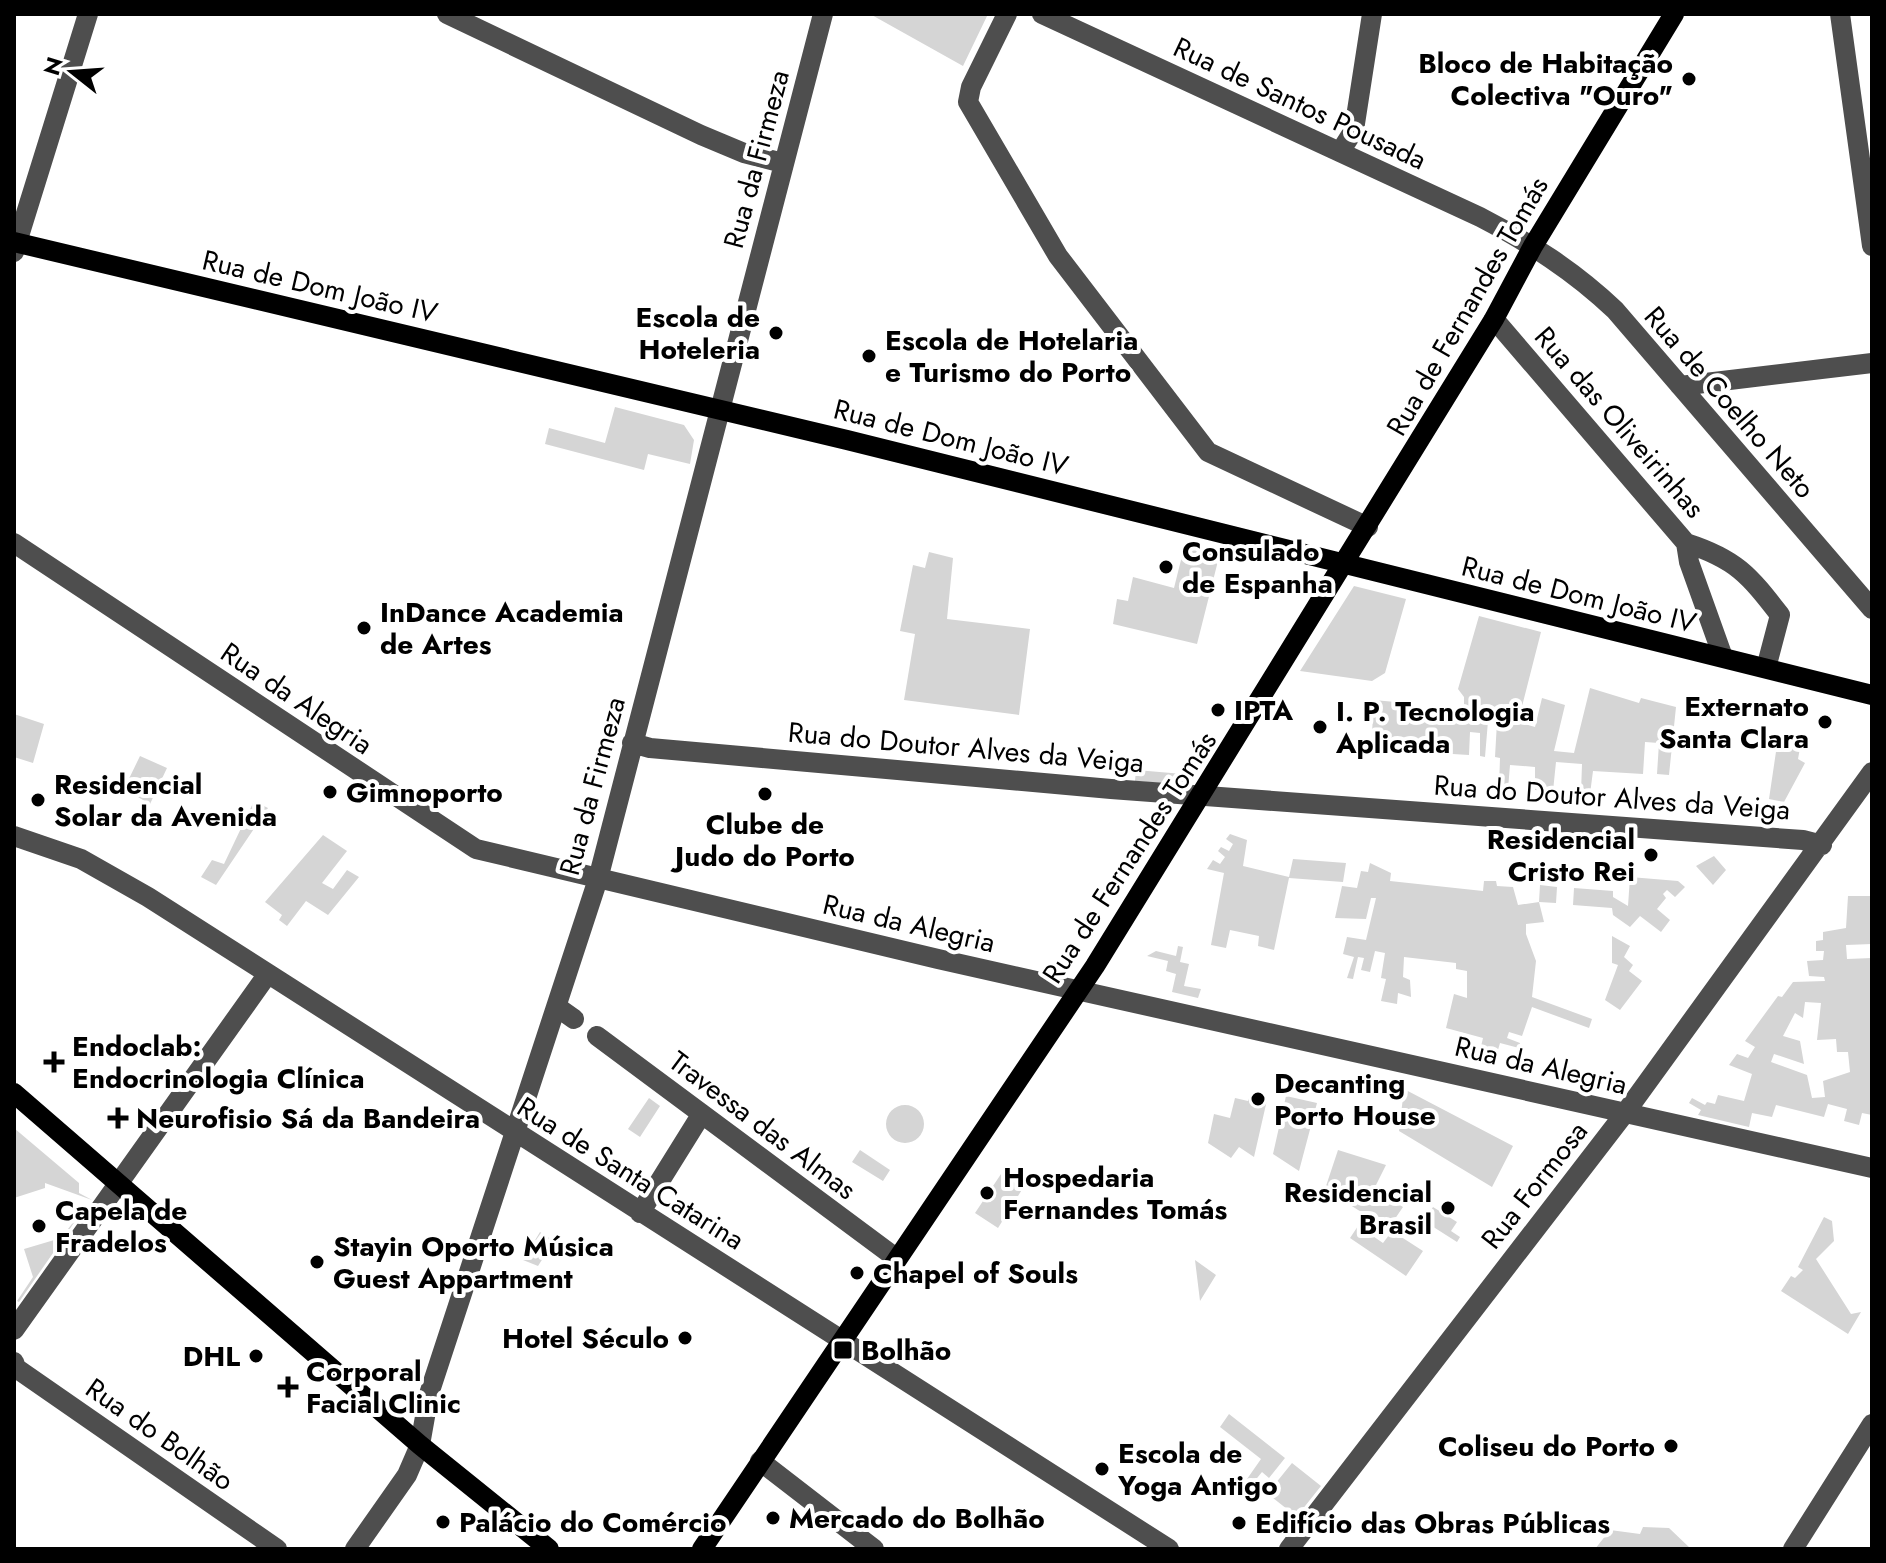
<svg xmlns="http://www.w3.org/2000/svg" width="1886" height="1563" font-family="Jost,sans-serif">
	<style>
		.green { fill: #d5d5d5; fill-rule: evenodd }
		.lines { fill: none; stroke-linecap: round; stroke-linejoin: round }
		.minor { stroke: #4e4e4e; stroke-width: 20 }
		.major { stroke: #000; stroke-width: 20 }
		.poi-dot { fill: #000; stroke: #fff; stroke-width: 3 }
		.labels { text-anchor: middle; stroke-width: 8; stroke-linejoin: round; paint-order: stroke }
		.poi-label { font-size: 28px; font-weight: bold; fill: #000; stroke: #fff; text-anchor: start }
		.street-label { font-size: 28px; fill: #000; stroke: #fff }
	</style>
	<rect width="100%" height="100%" fill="#fff"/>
	<path class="green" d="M 870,14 L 988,14 L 963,66 Z
		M 615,407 L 684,425 L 694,440 L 690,464 L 648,454 L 644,470 L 545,444 L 549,428 L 605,443 Z
		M 1185,544 L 1220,553 L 1197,644 L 1113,624 L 1117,599 L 1128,601 L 1133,577 L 1174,588 Z
		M 929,552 L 953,558 L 947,619 L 1030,629 L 1019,715 L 904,700 L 915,634 L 900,631 L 913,565 L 925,568 Z
		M 1354,586 L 1406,599 L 1385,673 L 1372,681 L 1300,671 Z
		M 1479,616 L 1541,632 L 1518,722 L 1535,727 L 1542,698 L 1565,705 L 1554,751 L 1574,753 L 1590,688 L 1639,703 L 1641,698 L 1676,707 L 1669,775 L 1657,774 L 1659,743 L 1645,742 L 1643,774 L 1593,771 L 1590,794 L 1581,793 L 1582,764 L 1556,762 L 1553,791 L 1535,790 L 1535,767 L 1510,765 L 1508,789 L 1499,788 L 1500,758 L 1495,757 L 1497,722 L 1488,721 L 1485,757 L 1480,756 L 1480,733 L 1470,732 L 1469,755 L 1371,749 L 1374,700 L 1406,703 L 1406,715 L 1451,719 L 1453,707 L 1464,708 L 1464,697 L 1458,689 Z
		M 14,714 L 44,724 L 33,763 L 14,757 Z
		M 1777,745 L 1800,748 L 1798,759 L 1805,763 L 1784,802 L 1769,799 Z
		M 140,756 L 167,768 L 150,804 L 124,789 Z
		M 1136,770 L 1183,774 L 1183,785 L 1135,781 Z
		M 254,801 L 268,808 L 216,885 L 201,877 L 212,860 L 224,864 Z
		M 1230,834 L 1247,840 L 1243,866 L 1289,877 L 1293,859 L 1346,863 L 1343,882 L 1289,878 L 1274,950 L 1258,946 L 1259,936 L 1230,930 L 1226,948 L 1211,945 L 1224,873 L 1207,869 L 1213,860 L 1220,864 L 1225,857 L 1218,851 L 1221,847 L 1229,851 L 1233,844 L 1226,839 Z
		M 323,835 L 347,851 L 322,883 L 333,889 L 347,870 L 359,877 L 328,915 L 306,901 L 287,926 L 279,920 L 282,915 L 265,902 Z
		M 1714,856 L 1726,870 L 1713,885 L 1696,866 Z
		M 1370,863 L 1391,873 L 1390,881 L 1483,891 L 1484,881 L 1496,881 L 1497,886 L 1513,887 L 1518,905 L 1539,902 L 1540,885 L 1557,887 L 1556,903 L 1539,902 L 1544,922 L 1526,924 L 1526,934 L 1536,961 L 1532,997 L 1592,1019 L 1589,1028 L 1532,1007 L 1522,1036 L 1509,1032 L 1507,1038 L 1520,1043 L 1519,1048 L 1500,1043 L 1493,1067 L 1477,1063 L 1483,1038 L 1446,1028 L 1454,994 L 1467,998 L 1467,971 L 1456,969 L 1456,963 L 1404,957 L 1403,977 L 1410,980 L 1411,997 L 1398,993 L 1397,1004 L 1381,1001 L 1386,979 L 1381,978 L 1385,953 L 1375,951 L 1370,972 L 1361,970 L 1364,958 L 1358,957 L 1353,979 L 1347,978 L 1354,957 L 1343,954 L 1347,937 L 1366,940 L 1376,898 L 1371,898 L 1366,919 L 1335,918 L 1342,886 L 1357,888 L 1361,871 L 1368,872 Z
		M 1630,877 L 1678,881 L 1685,887 L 1675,897 L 1667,890 L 1663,894 L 1666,898 L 1657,909 L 1670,920 L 1661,932 L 1640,916 L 1630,927 L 1613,915 L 1612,908 L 1573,905 L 1574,888 L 1613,891 L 1613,897 L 1628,906 Z
		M 1848,896 L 1872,896 L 1872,944 L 1846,945 L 1847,959 L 1872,958 L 1872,1115 L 1862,1113 L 1859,1125 L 1844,1121 L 1847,1109 L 1828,1104 L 1824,1117 L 1776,1105 L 1772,1117 L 1752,1113 L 1749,1127 L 1698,1115 L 1701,1110 L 1689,1103 L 1692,1098 L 1705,1105 L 1707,1102 L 1715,1104 L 1718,1095 L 1744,1101 L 1752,1074 L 1729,1065 L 1737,1054 L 1748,1058 L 1755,1047 L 1745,1041 L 1778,996 L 1782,997 L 1793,982 L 1825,981 L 1824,977 L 1809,976 L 1807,961 L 1823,960 L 1824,951 L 1816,951 L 1816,941 L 1823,940 L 1823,932 L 1846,928 ZM 1805,1002 L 1821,1003 L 1817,1040 L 1836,1039 L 1837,1052 L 1848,1052 L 1850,1072 L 1823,1081 L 1825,1097 L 1812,1098 L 1807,1075 L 1771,1062 L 1774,1054 L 1804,1064 L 1800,1041 L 1783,1036 L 1795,1013 L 1803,1018 Z
		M 1612,936 L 1630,946 L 1624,957 L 1633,965 L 1629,971 L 1642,981 L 1620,1010 L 1605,1000 L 1618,965 L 1612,963 Z
		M 1178,946 L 1183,947 L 1180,962 L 1189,964 L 1184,986 L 1201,989 L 1198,998 L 1172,992 L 1176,974 L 1166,971 L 1168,961 L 1147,956 L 1156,951 L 1176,956 Z
		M 1404,1089 L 1513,1146 L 1492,1187 L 1399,1131 Z
		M 1250,1096 L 1267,1100 L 1254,1157 L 1239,1147 L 1231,1158 L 1208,1143 L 1214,1114 L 1230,1118 L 1235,1098 L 1248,1101 Z
		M 1286,1096 L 1317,1103 L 1299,1171 L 1273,1154 Z
		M 649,1098 L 660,1106 L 640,1137 L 628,1129 Z
		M886 1124a19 19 0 1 1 38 0a19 19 0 1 1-38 0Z
		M 14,1128 L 79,1183 L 79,1193 L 92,1200 L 45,1183 L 45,1188 L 14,1198 Z
		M 860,1150 L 890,1170 L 883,1181 L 852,1162 Z
		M 1338,1150 L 1386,1165 L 1374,1189 L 1403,1207 L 1388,1229 L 1325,1189 Z
		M 1001,1174 L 1023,1188 L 998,1228 L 975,1213 Z
		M 85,1207 L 19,1302 L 17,1301 L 33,1277 L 24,1249 L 61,1238 Z
		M 1433,1207 L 1457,1222 L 1451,1231 L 1460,1237 L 1457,1242 L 1424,1221 Z
		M 1824,1217 L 1832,1221 L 1834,1241 L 1816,1259 L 1851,1314 L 1861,1312 L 1848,1334 L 1781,1291 L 1791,1276 L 1795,1278 L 1803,1270 L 1798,1267 Z
		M 1358,1226 L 1383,1243 L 1392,1231 L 1423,1251 L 1406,1276 L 1350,1238 Z
		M 540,1232 L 554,1241 L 538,1266 L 523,1260 Z
		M 1195,1260 L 1216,1275 L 1200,1301 Z
		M 1229,1414 L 1285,1458 L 1269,1478 L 1262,1472 L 1253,1483 L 1247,1479 L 1261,1459 L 1220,1427 Z
		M 1292,1463 L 1321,1486 L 1290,1525 L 1281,1518 L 1287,1509 L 1273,1498 L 1281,1488 L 1275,1484 Z
		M 1643,1527 L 1669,1528 L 1690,1548 L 1595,1549 L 1610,1530 L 1640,1534 Z"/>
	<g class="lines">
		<path class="minor" d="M 447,14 L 701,135 L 744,153 L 783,163
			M 1007,14 L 971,87 L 968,102 L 1058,256 L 1208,452 L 1368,527
			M 1042,14 L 1480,217 C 1530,243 1574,271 1615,310 L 1872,609
			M 1840,14 L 1872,246
			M 1340,152 L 1354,130 L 1372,14
			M 14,252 L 88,14
			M 1494,319 L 1686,543 L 1689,562 L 1723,657
			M 1680,386 L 1872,363
			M 14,543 L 476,849 L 938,959 L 1872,1168
			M 1686,543 C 1736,559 1749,575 1780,615 L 1766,668
			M 632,743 L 650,748 L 1111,789 L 1803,840 L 1822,845
			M 14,836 L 81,859 L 148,897 L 1169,1549
			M 557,1007 L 574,1019
			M 597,1036 L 896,1258
			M 640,1213 L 701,1115
			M 14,1330 L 267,975
			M 14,1362 L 16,1368 L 277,1549
			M 760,1461 L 874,1549
			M 355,1549 L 407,1475 L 420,1445 L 429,1394 L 598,879 L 823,14
			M 1289,1549 L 1625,1113 L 1872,772
			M 1793,1549 L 1872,1424"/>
		<path class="major" d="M 14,242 L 847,440 L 1872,695
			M 14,1093 L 420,1445 L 549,1549
			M 702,1549 L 1095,966 L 1494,319 L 1533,246 L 1674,14"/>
	</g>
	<g class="poi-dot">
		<circle cx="1689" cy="79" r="8"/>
		<circle cx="776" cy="333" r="8"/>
		<circle cx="869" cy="356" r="8"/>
		<circle cx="1166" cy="567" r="8"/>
		<circle cx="364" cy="628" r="8"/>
		<circle cx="1218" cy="710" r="8"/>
		<circle cx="1825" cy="722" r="8"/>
		<circle cx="1320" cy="727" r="8"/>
		<circle cx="330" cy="792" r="8"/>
		<circle cx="765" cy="794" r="8"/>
		<circle cx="38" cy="800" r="8"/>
		<circle cx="1651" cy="855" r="8"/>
		<path d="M50 1050h8v8h8v8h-8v8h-8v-8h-8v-8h8z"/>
		<circle cx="1258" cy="1099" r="8"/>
		<path d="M114 1106h8v8h8v8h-8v8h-8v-8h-8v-8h8z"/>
		<circle cx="987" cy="1193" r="8"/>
		<circle cx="1448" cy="1208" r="8"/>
		<circle cx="39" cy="1226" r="8"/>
		<circle cx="317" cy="1262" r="8"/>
		<circle cx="857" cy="1273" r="8"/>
		<circle cx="685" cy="1338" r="8"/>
		<rect x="833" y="1340" width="20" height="20" rx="4"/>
		<circle cx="256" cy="1356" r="8"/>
		<path d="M284 1375h8v8h8v8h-8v8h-8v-8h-8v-8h8z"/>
		<circle cx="1671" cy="1446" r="8"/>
		<circle cx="1102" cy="1469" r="8"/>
		<circle cx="773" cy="1518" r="8"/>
		<circle cx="443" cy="1522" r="8"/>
		<circle cx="1239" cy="1523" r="8"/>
	</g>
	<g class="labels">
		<g class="poi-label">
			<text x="1673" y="73" text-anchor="end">Bloco de Habitação<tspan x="1673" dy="32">Colectiva "Ouro"</tspan></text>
			<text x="760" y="327" text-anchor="end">Escola de<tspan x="760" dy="32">Hoteleria</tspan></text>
			<text x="885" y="350">Escola de Hotelaria<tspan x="885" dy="32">e Turismo do Porto</tspan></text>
			<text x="1182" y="561">Consulado<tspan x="1182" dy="32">de Espanha</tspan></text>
			<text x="380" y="622">InDance Academia<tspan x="380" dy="32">de Artes</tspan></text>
			<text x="1809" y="716" text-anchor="end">Externato<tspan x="1809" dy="32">Santa Clara</tspan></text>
			<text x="1234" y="720">IPTA</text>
			<text x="1336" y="721">I. P. Tecnologia<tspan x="1336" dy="32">Aplicada</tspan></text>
			<text x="54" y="794">Residencial<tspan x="54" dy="32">Solar da Avenida</tspan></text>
			<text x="346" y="802">Gimnoporto</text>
			<text x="765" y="834" text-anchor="middle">Clube de<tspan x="765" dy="32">Judo do Porto</tspan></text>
			<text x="1635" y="849" text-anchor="end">Residencial<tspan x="1635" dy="32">Cristo Rei</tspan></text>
			<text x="72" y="1056">Endoclab:<tspan x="72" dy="32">Endocrinologia Clínica</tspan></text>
			<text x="1274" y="1093">Decanting<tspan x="1274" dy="32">Porto House</tspan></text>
			<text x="136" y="1128">Neurofisio Sá da Bandeira</text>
			<text x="1003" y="1187">Hospedaria<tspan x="1003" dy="32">Fernandes Tomás</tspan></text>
			<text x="1432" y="1202" text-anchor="end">Residencial<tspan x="1432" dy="32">Brasil</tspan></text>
			<text x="55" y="1220">Capela de<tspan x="55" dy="32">Fradelos</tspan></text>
			<text x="333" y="1256">Stayin Oporto Música<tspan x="333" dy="32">Guest Appartment</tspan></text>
			<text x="873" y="1283">Chapel of Souls</text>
			<text x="669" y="1348" text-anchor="end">Hotel Século</text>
			<text x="861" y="1360">Bolhão</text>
			<text x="240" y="1366" text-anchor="end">DHL</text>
			<text x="306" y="1381">Corporal<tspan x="306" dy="32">Facial Clinic</tspan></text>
			<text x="1655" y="1456" text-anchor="end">Coliseu do Porto</text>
			<text x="1118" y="1463">Escola de<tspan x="1118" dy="32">Yoga Antigo</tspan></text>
			<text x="789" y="1528">Mercado do Bolhão</text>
			<text x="459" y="1532">Palácio do Comércio</text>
			<text x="1255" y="1533">Edifício das Obras Públicas</text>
		</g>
		<g class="street-label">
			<text transform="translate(1300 103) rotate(25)" y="10">Rua de Santos Pousada</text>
			<text transform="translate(756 159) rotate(-75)" y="10">Rua da Firmeza</text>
			<text transform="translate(320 286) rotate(13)" y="10">Rua de Dom João IV</text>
			<text transform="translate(1467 306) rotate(-60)" y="10">Rua de Fernandes Tomás</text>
			<text transform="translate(1730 402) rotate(49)" y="10">Rua de Coelho Neto</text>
			<text transform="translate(1620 422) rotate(49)" y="10">Rua das Oliveirinhas</text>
			<text transform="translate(951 437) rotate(14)" y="10">Rua de Dom João IV</text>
			<text transform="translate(1579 594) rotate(14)" y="10">Rua de Dom João IV</text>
			<text transform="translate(297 698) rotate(34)" y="10">Rua da Alegria</text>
			<text transform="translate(966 747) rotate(5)" y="10">Rua do Doutor Alves da Veiga</text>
			<text transform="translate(592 786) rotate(-75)" y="10">Rua da Firmeza</text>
			<text transform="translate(1612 797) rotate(4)" y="10">Rua do Doutor Alves da Veiga</text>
			<text transform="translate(1129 857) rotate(-57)" y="10">Rua de Fernandes Tomás</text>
			<text transform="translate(909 923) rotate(13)" y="10">Rua da Alegria</text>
			<text transform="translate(1541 1065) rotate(13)" y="10">Rua da Alegria</text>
			<text transform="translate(763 1125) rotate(37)" y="10">Travessa das Almas</text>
			<text transform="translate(631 1173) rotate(32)" y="10">Rua de Santa Catarina</text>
			<text transform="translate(1534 1185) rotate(-52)" y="10">Rua Formosa</text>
			<text transform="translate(160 1434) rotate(35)" y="10">Rua do Bolhão</text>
		</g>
	</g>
	<rect width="1886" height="1563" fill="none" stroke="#000000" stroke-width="32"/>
	<g transform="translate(72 72) rotate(287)" stroke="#ffffff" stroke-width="6" paint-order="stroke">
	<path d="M0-6L14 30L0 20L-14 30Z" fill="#000000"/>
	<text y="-12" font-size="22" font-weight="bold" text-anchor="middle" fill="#000000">N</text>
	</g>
</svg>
